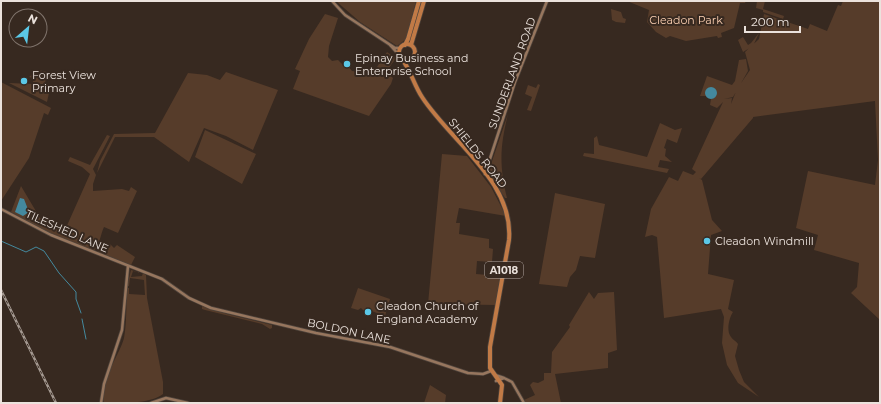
<svg xmlns="http://www.w3.org/2000/svg" width="881" height="404" font-family="Montserrat,sans-serif">
	<style>
		.green { fill: #563c2a }
		.water { fill: #44899e }
		.lines { fill: none; stroke-linecap: round; stroke-linejoin: round }
		.stream { stroke: #44899e; stroke-width: 1 }
		.secondary-casing { stroke: #4f443c; stroke-width: 4 }
		.highway-casing { stroke: #4f443c; stroke-width: 5.5 }
		.secondary { stroke: #97765e; stroke-width: 2.5 }
		.highway { stroke: #c17a46; stroke-width: 4 }
		.rail-casing { stroke: #a59a92; stroke-width: 2.5 }
		.rail { stroke: #372920; stroke-width: 1; stroke-dasharray: 3; stroke-linecap: butt }
		.poi-dot { fill: #5bc8e7; stroke: #372920; stroke-width: 1.5 }
		.labels { text-anchor: middle; stroke-width: 4; stroke-linejoin: round; paint-order: stroke }
		.shield { fill: #372920; stroke: #b5aaa4; stroke-width: 1 }
		.shield-label { font-size: 10px; font-weight: bold; fill: #ebe2dc }
		.park-label { font-size: 11px; fill: #fbcfb1; stroke: #372920 }
		.poi-label { font-size: 11px; fill: #ebe2dc; stroke: #372920; text-anchor: start }
		.street-label { font-size: 11px; fill: #ebe2dc; stroke: #372920 }
	</style>
	<rect width="100%" height="100%" fill="#372920"/>
	<path class="green" d="M 336,1 L 416,1 L 406,39 L 397,46 L 360,22 Z
		M 627,1 L 746,1 L 745,3 L 740,3 L 734,28 L 721,33 L 722,37 L 718,38 L 717,36 L 686,41 L 670,36 L 666,38 L 656,32 L 647,22 L 649,10 Z
		M 757,1 L 765,1 L 763,9 L 784,16 L 783,19 L 763,12 L 763,10 L 756,8 Z
		M 843,1 L 880,1 L 880,320 L 851,293 L 857,287 L 859,263 L 814,250 L 818,235 L 796,228 L 808,171 L 875,185 L 878,160 L 875,101 L 753,117 L 753,118 L 701,179 L 699,178 L 702,180 L 712,220 L 722,231 L 711,235 L 708,274 L 734,280 L 728,309 L 733,312 C 729,318 726,331 731,337 C 733,340 736,341 738,344 L 735,356 L 739,370 L 744,382 L 759,397 L 738,383 L 727,365 L 722,343 L 724,317 L 721,309 L 664,318 L 657,237 L 652,235 L 645,237 L 651,209 L 669,177 L 678,181 L 683,171 L 693,175 L 696,172 L 692,169 L 723,102 L 717,108 L 710,105 L 711,99 L 715,97 L 711,87 L 706,90 L 707,96 L 700,96 L 707,76 L 732,85 L 735,81 L 739,60 L 746,59 L 748,71 L 733,97 L 724,99 L 732,98 L 731,104 L 737,89 L 750,70 L 745,52 L 759,39 L 764,14 L 808,29 L 810,24 L 827,31 L 838,5 L 841,6 Z
		M 611,9 L 621,12 L 623,18 L 626,19 L 625,23 L 616,22 L 612,20 Z
		M 325,14 L 338,18 L 329,46 L 328,57 L 332,61 L 338,60 L 343,65 L 347,65 L 352,71 L 373,73 L 387,52 L 396,58 L 386,72 L 393,78 L 391,84 L 369,116 L 293,89 L 300,71 L 295,69 L 309,39 Z
		M 759,33 L 753,46 L 743,52 L 738,40 L 743,37 L 748,45 L 751,43 Z
		M 38,70 L 48,72 L 44,86 L 44,91 L 49,93 L 47,102 L 9,83 L 33,84 L 33,78 L 29,77 Z
		M 226,72 L 278,90 L 253,150 L 226,136 L 204,128 L 189,162 L 154,137 L 115,137 L 97,173 L 100,161 L 114,134 L 155,133 L 188,73 L 207,75 L 220,80 Z
		M 1,82 L 51,108 L 48,115 L 44,113 L 29,158 L 1,201 Z
		M 538,84 L 540,85 L 531,111 L 527,110 L 532,97 L 525,94 L 528,85 L 536,88 Z
		M 508,114 C 500,146 499,166 507,198 L 505,198 L 488,173 Z
		M 660,123 L 675,130 L 682,128 L 677,143 L 667,139 L 664,148 L 666,149 L 665,156 L 672,162 L 660,160 L 658,167 L 669,169 L 667,173 L 583,156 L 584,153 L 594,154 L 594,138 L 597,136 L 599,145 L 647,157 Z
		M 205,130 L 256,154 L 242,184 L 195,157 Z
		M 107,135 L 110,136 L 93,169 L 96,175 L 93,184 L 93,191 L 122,189 L 129,191 L 131,187 L 137,191 L 118,233 L 104,227 C 100,236 100,244 94,251 L 47,232 L 11,212 L 21,186 L 40,218 L 65,230 L 90,174 L 82,167 L 68,161 L 70,157 L 90,165 Z
		M 442,154 L 467,156 L 491,187 L 506,216 L 459,208 L 456,223 L 460,223 L 459,234 L 489,239 L 489,248 L 493,249 L 492,262 L 477,261 L 476,274 L 500,276 L 496,305 L 428,304 Z
		M 555,193 L 605,204 L 595,258 L 580,256 L 576,270 L 570,277 L 567,287 L 539,284 Z
		M 103,244 L 107,246 L 110,244 L 114,248 L 117,245 L 135,257 L 131,265 L 96,252 Z
		M 131,270 L 141,273 L 133,271 L 131,277 L 142,276 L 143,273 L 146,275 L 147,298 L 163,382 L 163,394 C 150,404 122,403 104,403 C 98,382 119,357 124,338 C 127,322 126,304 127,288 L 129,288 L 129,294 L 145,295 L 144,280 L 130,278 L 129,286 L 127,286 Z
		M 358,288 L 390,299 L 385,316 L 369,310 L 364,311 L 361,308 L 358,310 L 351,308 Z
		M 589,292 L 594,299 L 598,293 L 614,292 L 617,350 L 608,353 L 608,368 L 555,374 L 561,403 L 526,403 L 524,400 L 535,395 L 530,385 L 533,382 L 538,383 L 544,380 L 544,373 L 551,373 L 552,352 L 570,327 L 569,325 Z
		M 202,306 L 227,314 L 272,325 L 272,328 L 270,329 L 262,324 L 205,310 L 202,309 Z
		M 430,385 L 446,395 L 445,403 L 424,403 Z"/>
	<path class="water" d="M705 93a6 6 0 1 1 12 0a6 6 0 1 1-12 0Z
		M 20,198 L 24,199 L 29,212 L 23,216 L 15,212 Z"/>
	<g class="lines">
		<path class="stream" d="M 1,241 L 26,252 L 36,247 L 44,251 L 59,273 L 76,292 L 76,299 L 81,313
			M 82,319 L 86,339"/>
		<defs>
			<path id="secondary" d="M 332,1 L 345,15 L 395,48 L 400,48
				M 390,45 L 401,57
				M 485,174 L 515,82 L 547,1
				M 1,209 L 51,235 L 162,279 L 189,298 L 211,308 L 316,333 L 390,347 L 468,373 L 483,374 L 491,371
				M 495,375 L 504,378
				M 496,381 L 504,378 L 512,382 L 524,403
				M 101,403 L 104,384 L 122,330 L 128,266
				M 151,403 L 166,398 L 188,403"/>
			<path id="highway" d="M399 52a8 8 0 1 1 16 0a8 8 0 1 1-16 0Z
				M 405,45 L 408,39 L 419,1
				M 411,45 L 424,1
				M 402,59 C 411,71 414,85 422,97 C 451,142 514,181 509,240 L 490,347 L 490,368 L 502,385 L 500,403"/>
		</defs>
		<use href="#secondary" class="secondary-casing"/>
		<use href="#highway" class="highway-casing"/>
		<use href="#secondary" class="secondary"/>
		<use href="#highway" class="highway"/>
		<defs>
			<path id="rail" d="M 1,290 L 56,403"/>
		</defs>
		<use href="#rail" class="rail-casing"/>
		<use href="#rail" class="rail"/>
	</g>
	<g class="poi-dot">
		<circle cx="347" cy="64" r="4"/>
		<circle cx="24" cy="81" r="4"/>
		<circle cx="707" cy="241" r="4"/>
		<circle cx="368" cy="312" r="4"/>
	</g>
	<g class="labels">
		<rect class="shield" x="485" y="262" width="38" height="16" rx="3"/>
		<g class="shield-label">
			<text x="504" y="274">A1018</text>
		</g>
		<g class="park-label">
			<text x="686" y="24">Cleadon Park</text>
		</g>
		<g class="poi-label">
			<text x="355" y="62">Epinay Business and<tspan x="355" dy="13">Enterprise School</tspan></text>
			<text x="32" y="79">Forest View<tspan x="32" dy="13">Primary</tspan></text>
			<text x="715" y="245">Cleadon Windmill</text>
			<text x="376" y="310">Cleadon Church of<tspan x="376" dy="13">England Academy</tspan></text>
		</g>
		<g class="street-label">
			<text transform="translate(512 73) rotate(-70)" y="4">SUNDERLAND ROAD</text>
			<text transform="translate(478 153) rotate(51)" y="4">SHIELDS ROAD</text>
			<text transform="translate(67 231) rotate(24)" y="4">TILESHED LANE</text>
			<text transform="translate(349 331) rotate(12)" y="4">BOLDON LANE</text>
		</g>
	</g>
	<rect width="881" height="404" fill="none" stroke="#ebe2dc" stroke-width="4"/>
	<g transform="translate(28 28) rotate(28)"><circle r="19" fill="#372920" stroke="#7f736b"/>
	<path d="M0-3L7 15L0 10L-7 15Z" fill="#5bc8e7"/>
	<text y="-6" font-size="11" font-weight="bold" text-anchor="middle" fill="#ebe2dc">N</text>
	</g>
	<path d="M745 26v6h55v-6" fill="none" stroke="#ebe2dc" stroke-width="2"/>
	<text x="751" y="26" font-size="12" fill="#ebe2dc" stroke="#372920" stroke-width="3" paint-order="stroke">200 m</text>
</svg>
